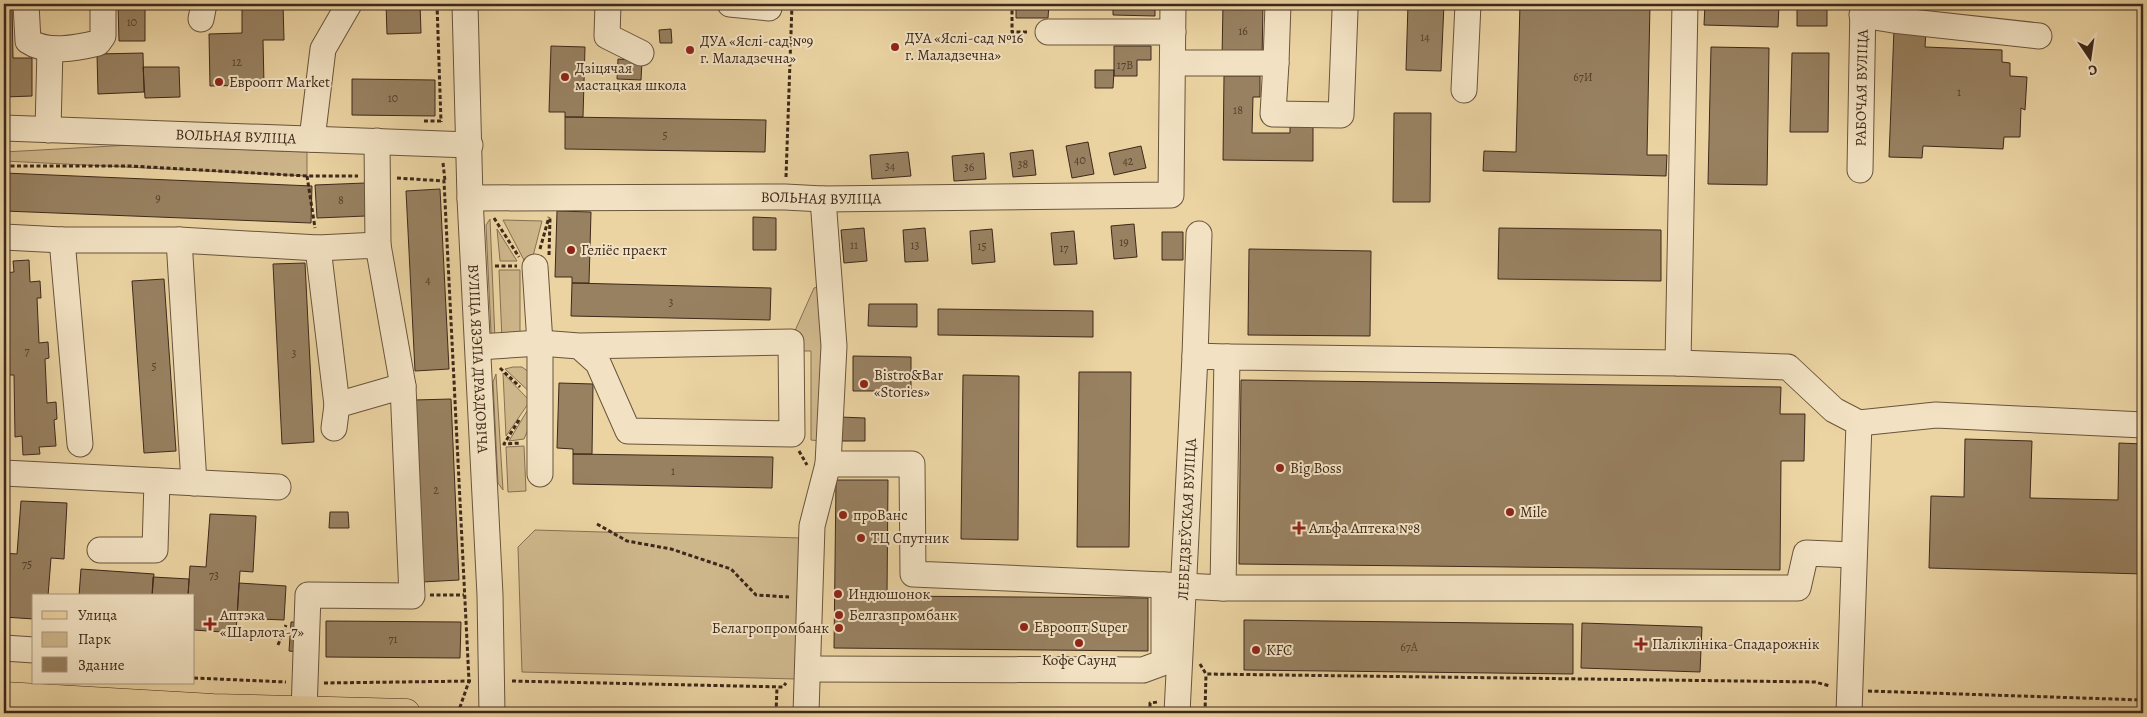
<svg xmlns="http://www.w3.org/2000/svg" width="2147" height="717" font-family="Alegreya,serif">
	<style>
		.green { fill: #ceb68b; stroke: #867052 }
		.building { fill: #988161; stroke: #3e291a }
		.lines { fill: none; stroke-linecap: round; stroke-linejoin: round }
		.minor-casing { stroke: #69543c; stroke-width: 27 }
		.major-casing { stroke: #3e291a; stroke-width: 29 }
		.path { stroke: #3e291a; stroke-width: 3; stroke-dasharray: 4 2.5; stroke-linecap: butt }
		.minor { stroke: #f2e2c3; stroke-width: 25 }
		.major { stroke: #ebd3a2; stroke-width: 28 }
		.poi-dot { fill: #8f2418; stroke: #f2e2c3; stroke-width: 2 }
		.labels { text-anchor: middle; stroke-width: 4; stroke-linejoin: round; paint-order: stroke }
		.number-label { font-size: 12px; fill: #543f2c }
		.poi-label { font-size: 15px; fill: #3e291a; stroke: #f2e2c3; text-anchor: start }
		.street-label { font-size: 15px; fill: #3e291a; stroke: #f2e2c3 }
	</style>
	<rect width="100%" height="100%" fill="#ebd3a2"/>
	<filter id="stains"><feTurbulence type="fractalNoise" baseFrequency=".004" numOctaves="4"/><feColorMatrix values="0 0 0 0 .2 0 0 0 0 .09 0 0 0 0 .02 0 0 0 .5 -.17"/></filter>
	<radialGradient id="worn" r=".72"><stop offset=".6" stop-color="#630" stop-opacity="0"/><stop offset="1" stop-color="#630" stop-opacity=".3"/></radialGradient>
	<path class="green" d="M 130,145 L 307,152 L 307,176 L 4,161 L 4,152 Z
		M 490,219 L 495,340 L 491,332 L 486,225 Z
		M 503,220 L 542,221 L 532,260 L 525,262 Z
		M 497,229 L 517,261 L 500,261 Z
		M 499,270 L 520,270 L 520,340 L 502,340 Z
		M 822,286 L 821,441 L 811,440 L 811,351 L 786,351 L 814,288 Z
		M 513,367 L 522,367 L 529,372 L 535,397 L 505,369 Z
		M 503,373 L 528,399 L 528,404 L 506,436 Z
		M 496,374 L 503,490 L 498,483 L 493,382 Z
		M 530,406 L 537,408 L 524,439 L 509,441 Z
		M 524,446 L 526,491 L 508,492 L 506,447 Z
		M 535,530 L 801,538 L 796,679 L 522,672 L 518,547 Z"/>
	<path class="building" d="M 4,4 L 12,4 L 13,58 L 32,58 L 32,96 L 4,97 Z
		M 118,4 L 145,4 L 145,41 L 119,41 Z
		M 242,4 L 283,4 L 284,40 L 263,40 L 264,85 L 210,86 L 209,34 L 242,33 Z
		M 386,4 L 420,4 L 421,33 L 387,34 Z
		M 1016,4 L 1049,4 L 1048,18 L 1016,18 Z
		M 1113,4 L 1155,4 L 1155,16 L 1113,15 Z
		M 1223,4 L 1263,4 L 1262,59 L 1222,58 Z
		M 1408,4 L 1444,4 L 1441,71 L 1406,70 Z
		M 1520,4 L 1650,4 L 1647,155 L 1667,155 L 1666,176 L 1483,171 L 1484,151 L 1516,152 Z
		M 1705,4 L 1779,4 L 1778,27 L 1704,25 Z
		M 1797,4 L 1827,4 L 1827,26 L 1797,26 Z
		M 671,29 L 672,43 L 660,43 L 659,30 Z
		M 1894,29 L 1926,30 L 1925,47 L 2002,50 L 2002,62 L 2010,63 L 2010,76 L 2027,77 L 2025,110 L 2021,108 L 2020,137 L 2004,137 L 2003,149 L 1923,146 L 1922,158 L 1889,157 Z
		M 551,46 L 585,47 L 583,117 L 565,117 L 565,112 L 549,112 Z
		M 1114,46 L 1151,46 L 1151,60 L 1137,60 L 1137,76 L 1114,76 Z
		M 1711,47 L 1769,48 L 1767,185 L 1708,184 Z
		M 143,53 L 144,92 L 98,94 L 97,54 Z
		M 1792,53 L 1829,53 L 1828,132 L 1790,132 Z
		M 618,59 L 642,61 L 641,80 L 617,79 Z
		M 143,67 L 179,67 L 180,97 L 145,98 Z
		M 1095,70 L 1114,70 L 1113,88 L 1095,88 Z
		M 1224,76 L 1260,76 L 1260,97 L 1253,97 L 1252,133 L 1290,133 L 1290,124 L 1313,125 L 1313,161 L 1223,160 Z
		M 352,79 L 435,80 L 435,116 L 352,115 Z
		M 1394,113 L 1431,113 L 1430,202 L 1393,202 Z
		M 565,117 L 766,120 L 765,152 L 565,149 Z
		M 1088,142 L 1094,174 L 1072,178 L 1066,146 Z
		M 1141,146 L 1146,168 L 1114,175 L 1109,153 Z
		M 1033,150 L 1036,175 L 1013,177 L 1010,153 Z
		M 908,152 L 911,176 L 872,179 L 870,155 Z
		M 984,153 L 986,179 L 954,181 L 952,156 Z
		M 4,173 L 312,186 L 311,223 L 4,211 Z
		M 365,183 L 366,216 L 317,218 L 315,185 Z
		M 440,189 L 449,369 L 415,371 L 406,191 Z
		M 557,211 L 591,212 L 589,283 L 572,283 L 572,277 L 555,277 Z
		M 753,217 L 776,218 L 776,250 L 753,250 Z
		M 1134,224 L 1137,257 L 1114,259 L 1111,226 Z
		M 864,228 L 867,261 L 844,263 L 841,230 Z
		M 925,228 L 928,261 L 905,262 L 903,230 Z
		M 1499,228 L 1661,230 L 1661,281 L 1498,279 Z
		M 992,229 L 995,262 L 972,264 L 970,231 Z
		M 1074,231 L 1077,264 L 1054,265 L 1051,233 Z
		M 1162,232 L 1183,232 L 1183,260 L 1162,260 Z
		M 1249,249 L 1371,251 L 1370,336 L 1248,335 Z
		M 29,260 L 30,282 L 40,281 L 41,298 L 37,298 L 39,343 L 48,342 L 49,358 L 45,359 L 47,403 L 56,402 L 57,419 L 54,420 L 56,446 L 39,447 L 40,454 L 23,455 L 22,436 L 15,437 L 14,375 L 6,375 L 4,332 L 8,332 L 7,316 L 4,316 L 4,273 L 14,272 L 13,261 Z
		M 305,263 L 314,442 L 282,444 L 273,264 Z
		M 164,279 L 176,451 L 144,453 L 132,281 Z
		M 572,283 L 771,288 L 770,320 L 571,316 Z
		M 869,304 L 917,304 L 917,327 L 868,326 Z
		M 938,309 L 1093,311 L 1093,337 L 938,335 Z
		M 853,356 L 911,357 L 911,391 L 853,391 Z
		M 1079,372 L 1131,372 L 1129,547 L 1077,547 Z
		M 963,375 L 1019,376 L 1018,540 L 961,539 Z
		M 1241,380 L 1781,387 L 1780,414 L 1805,414 L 1804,461 L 1781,461 L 1780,570 L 1239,564 Z
		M 559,383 L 593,384 L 592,454 L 573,454 L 573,449 L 557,448 Z
		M 451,399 L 459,580 L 422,582 L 414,400 Z
		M 840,417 L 865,418 L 865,441 L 840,441 Z
		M 1965,439 L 2032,441 L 2030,498 L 2118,500 L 2119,443 L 2143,444 L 2143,574 L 1929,568 L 1931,496 L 1964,497 Z
		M 573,454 L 773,457 L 772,488 L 573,484 Z
		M 836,480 L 888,480 L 887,596 L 1148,598 L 1148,651 L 834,648 Z
		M 21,501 L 67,503 L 64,559 L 51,558 L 48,596 L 34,596 L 34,619 L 4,617 L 4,553 L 17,554 Z
		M 330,512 L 348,512 L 349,528 L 329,528 Z
		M 210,514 L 256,516 L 253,572 L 240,571 L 236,633 L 194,630 L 194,596 L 188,596 L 190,566 L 206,567 Z
		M 81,569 L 154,574 L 152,596 L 79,596 Z
		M 153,577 L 189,579 L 188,596 L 152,596 Z
		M 239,583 L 286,586 L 284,620 L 237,618 Z
		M 1244,620 L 1573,624 L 1573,674 L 1244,670 Z
		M 326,621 L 461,622 L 460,658 L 326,657 Z
		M 291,622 L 300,622 L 298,652 L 289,651 Z
		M 1582,623 L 1702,627 L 1700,672 L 1581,668 Z"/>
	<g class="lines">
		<defs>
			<g id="minor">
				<path d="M 26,4 L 28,41 C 47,54 77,48 98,43 L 103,36 L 103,4"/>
				<path id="s1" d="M 465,4 L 470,198 L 490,595 L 492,713"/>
				<path d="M 608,4 L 607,36 L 641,53"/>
				<path d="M 730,4 L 769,8 L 769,4"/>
				<path d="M 1685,4 L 1678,363 L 1788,367 L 1834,410 L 1859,423 L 1849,713"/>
				<path d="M 1862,15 L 1893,20 L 2039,36"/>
				<path d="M 201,19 L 204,4"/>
				<path d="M 1048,32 L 1173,32"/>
				<path d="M 1173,63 L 1276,63 L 1273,114 L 1341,115 L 1345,11"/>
				<path d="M 1276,63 L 1278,4"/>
				<path d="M 1464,90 L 1468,4"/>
				<path id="s2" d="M 4,128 L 470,145"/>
				<path d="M 48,130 L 50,49"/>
				<path d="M 312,139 L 323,49 L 349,4"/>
				<path d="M 377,141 L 378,245"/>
				<path id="s3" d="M 1860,170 L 1863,4"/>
				<path id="s4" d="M 470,198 L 785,197 L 823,199 L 1171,195 L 1173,4"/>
				<path d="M 4,237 L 62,240 L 179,240 L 194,483"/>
				<path d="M 62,240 L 80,444"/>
				<path d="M 179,240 L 318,248 L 378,245 L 403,386 L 412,596 L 308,595 L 304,711"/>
				<path d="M 318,248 L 337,405"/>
				<path d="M 535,267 L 540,343 L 540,474"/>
				<path d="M 478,347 L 540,343 L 579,346 L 598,363 L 628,431 L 792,434 L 791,342 L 579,346"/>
				<path d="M 1195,356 L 1199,234"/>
				<path d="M 1859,423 L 1936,415 L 2143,425"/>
				<path d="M 334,428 L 337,405 L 403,386"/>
				<path d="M 828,464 L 912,464 L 913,574 L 1164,585"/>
				<path d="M 4,473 L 278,487"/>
				<path d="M 100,550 L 155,550 L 157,481"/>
				<path d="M 1223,588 L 1798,588 L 1806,553 L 1854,555"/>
				<path d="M 4,648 L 34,650"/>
				<path d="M 809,669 L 1143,670 L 1162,663 L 1164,655 L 1164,585 L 1223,588 L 1227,357 L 1678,363"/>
				<path d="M 806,713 L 812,526 L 828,464 L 834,346 L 823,199"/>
				<path id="s5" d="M 1177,713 L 1195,356 L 1227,357"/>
			</g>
			<path id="major" d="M 4,696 L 213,708 L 406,713"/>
		</defs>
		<use href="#minor" class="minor-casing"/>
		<use href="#major" class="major-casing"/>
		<path class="path" d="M 437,4 L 441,122
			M 1012,4 L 1012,32 L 1028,32
			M 424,121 L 441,121
			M 443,163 L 445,181
			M 4,166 L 130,166 L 307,176 L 358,176
			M 307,176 L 315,228
			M 786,177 L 792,4
			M 397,178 L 444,181 L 469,681 L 458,713
			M 494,218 L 519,257
			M 540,249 L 549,217
			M 549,255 L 550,218
			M 495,266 L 517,266
			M 500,368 L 520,387
			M 519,420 L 504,444 L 521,443
			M 799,451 L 807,465
			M 597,524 L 627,541 L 671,549 L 731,569 L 756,595 L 789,597
			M 430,595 L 464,595
			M 278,645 L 286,625
			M 1200,664 L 1206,674 L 1815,682 L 1830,686
			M 194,678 L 286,682
			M 512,681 L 783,687 L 786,683
			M 324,683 L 473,681
			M 1868,691 L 2143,700
			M 776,713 L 777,687
			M 1150,713 L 1150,703 L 1158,702
			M 1205,713 L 1206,674"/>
		<use href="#minor" class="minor"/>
		<use href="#major" class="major"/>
	</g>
	<g class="poi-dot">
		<circle cx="895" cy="47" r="5"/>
		<circle cx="690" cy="50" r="5"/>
		<circle cx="565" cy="77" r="5"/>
		<circle cx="219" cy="82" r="5"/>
		<circle cx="571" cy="250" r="5"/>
		<circle cx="864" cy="384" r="5"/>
		<circle cx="1280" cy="468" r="5"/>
		<circle cx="1510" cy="512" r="5"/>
		<circle cx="843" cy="515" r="5"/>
		<path d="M1296.5 520.5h5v5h5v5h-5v5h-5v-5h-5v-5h5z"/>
		<circle cx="861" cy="538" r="5"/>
		<circle cx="838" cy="594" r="5"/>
		<circle cx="839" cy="615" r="5"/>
		<path d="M207.5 616.5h5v5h5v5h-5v5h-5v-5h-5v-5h5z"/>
		<circle cx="1024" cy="627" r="5"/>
		<circle cx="839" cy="628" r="5"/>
		<circle cx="1079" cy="643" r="5"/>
		<path d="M1638.5 636.5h5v5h5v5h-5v5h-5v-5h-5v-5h5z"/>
		<circle cx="1256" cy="650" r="5"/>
	</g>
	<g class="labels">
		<g class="number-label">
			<text x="132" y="26">10</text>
			<text x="1243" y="35">16</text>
			<text x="1425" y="41">14</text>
			<text x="237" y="66">12</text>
			<text x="1125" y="69">17В</text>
			<text x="1583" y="81">67И</text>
			<text x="1959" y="96">1</text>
			<text x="393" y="102">10</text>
			<text x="1238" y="114">18</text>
			<text x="665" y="139">5</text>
			<text x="1080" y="164">40</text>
			<text x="1128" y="165">42</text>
			<text x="1023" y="168">38</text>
			<text x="890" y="170">34</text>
			<text x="969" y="171">36</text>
			<text x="158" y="202">9</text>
			<text x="341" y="204">8</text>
			<text x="1124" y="246">19</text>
			<text x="854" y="249">11</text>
			<text x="915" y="249">13</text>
			<text x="982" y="250">15</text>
			<text x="1064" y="252">17</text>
			<text x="428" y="284">4</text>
			<text x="671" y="306">3</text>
			<text x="27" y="355">7</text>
			<text x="294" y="357">3</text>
			<text x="154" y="370">5</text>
			<text x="673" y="475">1</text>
			<text x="436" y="494">2</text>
			<text x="27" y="568">75</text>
			<text x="214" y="579">73</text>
			<text x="393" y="643">71</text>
			<text x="1409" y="651">67А</text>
		</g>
		<g class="poi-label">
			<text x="905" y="43">ДУА «Яслі-сад №16<tspan x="905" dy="17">г. Маладзечна»</tspan></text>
			<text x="700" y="46">ДУА «Яслі-сад №9<tspan x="700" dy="17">г. Маладзечна»</tspan></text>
			<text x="575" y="73">Дзіцячая<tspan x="575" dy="17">мастацкая школа</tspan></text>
			<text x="229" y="87">Евроопт Market</text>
			<text x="581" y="255">Геліёс праект</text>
			<text x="874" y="380">Bistro&amp;Bar<tspan x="874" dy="17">«Stories»</tspan></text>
			<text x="1290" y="473">Big Boss</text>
			<text x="1520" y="517">Mile</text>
			<text x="853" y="520">проВанс</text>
			<text x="1309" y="533">Альфа Аптека №8</text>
			<text x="871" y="543">ТЦ Спутник</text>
			<text x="848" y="599">Индюшонок</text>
			<text x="220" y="620">Аптэка<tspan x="220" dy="17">«Шарлота-7»</tspan></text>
			<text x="849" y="620">Белгазпромбанк</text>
			<text x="1034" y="632">Евроопт Super</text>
			<text x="829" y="633" text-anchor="end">Белагропромбанк</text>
			<text x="1652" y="649">Паліклініка-Спадарожнік</text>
			<text x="1266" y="655">KFC</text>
			<text x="1079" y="665" text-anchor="middle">Кофе Саунд</text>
		</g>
		<g class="street-label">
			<text dy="5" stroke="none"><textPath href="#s3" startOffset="82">РАБОЧАЯ ВУЛІЦА</textPath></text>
			<text dy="5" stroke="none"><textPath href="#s2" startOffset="232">ВОЛЬНАЯ ВУЛІЦА</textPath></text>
			<text dy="5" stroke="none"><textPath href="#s4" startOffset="351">ВОЛЬНАЯ ВУЛІЦА</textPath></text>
			<text dy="5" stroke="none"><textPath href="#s1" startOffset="355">ВУЛІЦА ЯЗЭПА ДРАЗДОВІЧА</textPath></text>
			<text dy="5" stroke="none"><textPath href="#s5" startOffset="194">ЛЕБЕДЗЕЎСКАЯ ВУЛІЦА</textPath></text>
		</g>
	</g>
	<rect width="2147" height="717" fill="none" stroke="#ebd3a2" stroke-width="20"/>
	<rect x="5" y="5" width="2137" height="707" fill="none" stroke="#3e291a" stroke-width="2.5"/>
	<rect x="10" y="10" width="2127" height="697" fill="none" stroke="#3e291a"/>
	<rect x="32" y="594" width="162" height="90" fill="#f2e2c3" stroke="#aa987f"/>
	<rect x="42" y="611" width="25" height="8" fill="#ebd3a2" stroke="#aa987f"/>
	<text x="78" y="620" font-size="15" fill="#3e291a">Улица</text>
	<rect x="42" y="632" width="25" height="15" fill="#ceb68b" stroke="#aa987f"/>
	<text x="78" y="644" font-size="15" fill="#3e291a">Парк</text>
	<rect x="42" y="657" width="25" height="15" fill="#988161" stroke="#aa987f"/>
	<text x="78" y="670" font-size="15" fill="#3e291a">Здание</text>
	<g transform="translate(2090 58) rotate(167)" stroke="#f2e2c3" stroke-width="4" paint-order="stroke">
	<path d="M0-4L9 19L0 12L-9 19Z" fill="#3e291a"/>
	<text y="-8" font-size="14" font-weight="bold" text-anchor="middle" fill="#3e291a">С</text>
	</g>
	<rect width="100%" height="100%" filter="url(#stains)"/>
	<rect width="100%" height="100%" fill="url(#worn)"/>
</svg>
